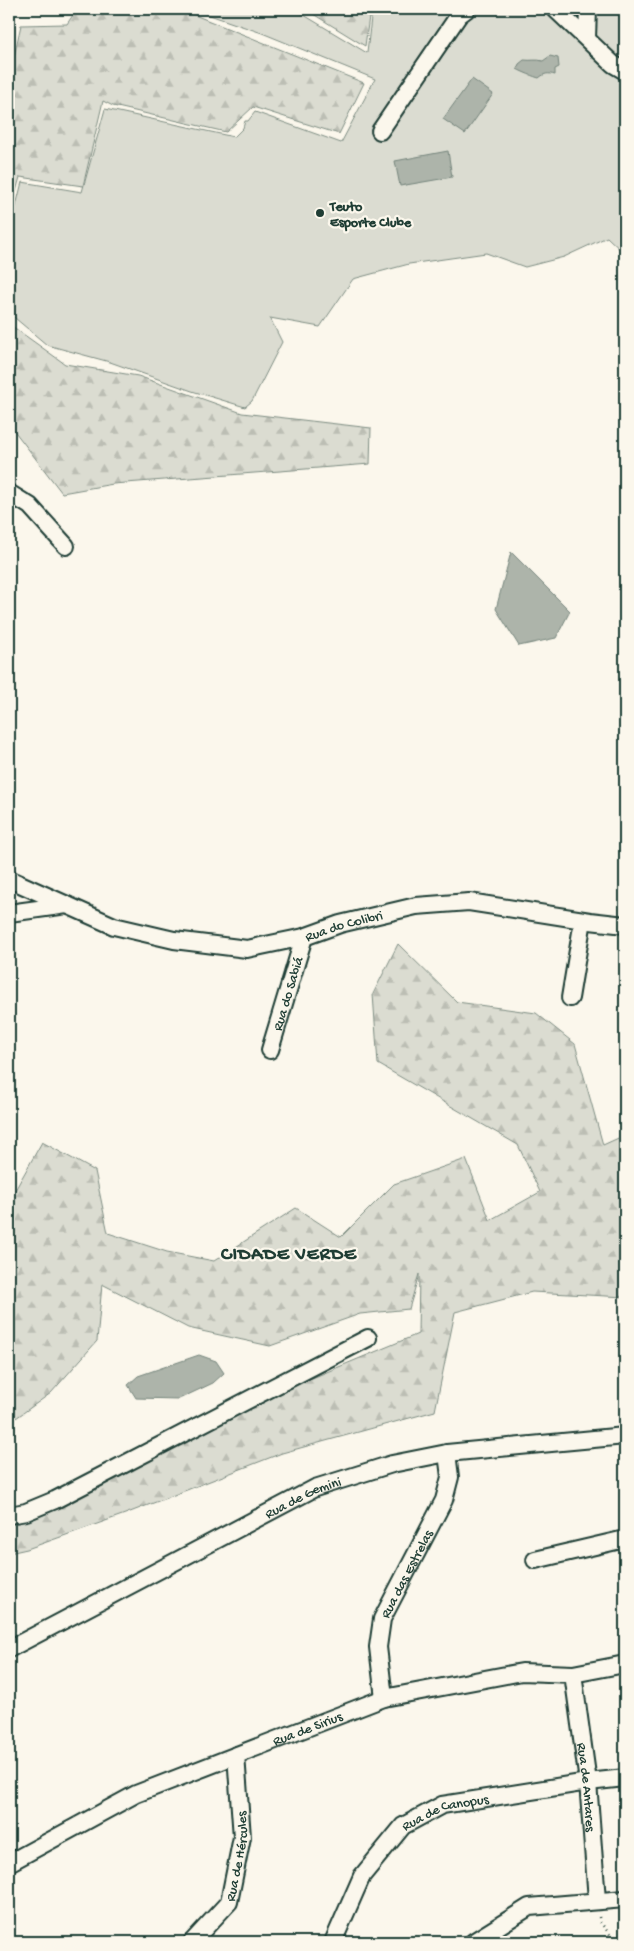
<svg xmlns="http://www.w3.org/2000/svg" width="634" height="1951" font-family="'Gochi Hand',sans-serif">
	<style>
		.forest { fill: url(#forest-firs); stroke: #7d8c82 }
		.pitch { fill: #dbdcd1; stroke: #7d8c82 }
		.water { fill: #adb4aa; stroke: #74847b }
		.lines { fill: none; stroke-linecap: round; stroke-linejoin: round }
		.minor-casing { stroke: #1f3d34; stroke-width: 20 }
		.path { stroke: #1f3d34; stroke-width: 2.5; stroke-dasharray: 1 4; stroke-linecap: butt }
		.minor { stroke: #fbf7ec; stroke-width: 16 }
		.poi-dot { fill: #1f3d34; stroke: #fbf7ec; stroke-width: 2 }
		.labels { text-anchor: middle; stroke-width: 4.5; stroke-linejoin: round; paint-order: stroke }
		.poi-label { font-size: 14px; font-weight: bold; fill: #1f3d34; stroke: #fbf7ec; text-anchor: start }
		.street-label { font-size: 14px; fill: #1f3d34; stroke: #fbf7ec }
		.district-label { font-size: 19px; font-weight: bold; letter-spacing: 1px; fill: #1f3d34; stroke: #fbf7ec }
	</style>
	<defs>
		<pattern id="forest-firs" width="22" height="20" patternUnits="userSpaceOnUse" patternTransform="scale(1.25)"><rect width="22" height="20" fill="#dbdcd1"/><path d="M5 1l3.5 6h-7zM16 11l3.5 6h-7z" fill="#bcbeb4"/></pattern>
	</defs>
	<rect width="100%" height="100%" fill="#fbf7ec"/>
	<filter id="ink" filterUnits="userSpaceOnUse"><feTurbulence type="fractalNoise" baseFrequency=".02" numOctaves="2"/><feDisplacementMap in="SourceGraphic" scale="10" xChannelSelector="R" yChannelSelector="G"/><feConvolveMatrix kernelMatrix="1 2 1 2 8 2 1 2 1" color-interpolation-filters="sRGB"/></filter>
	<g filter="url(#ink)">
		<path class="forest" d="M 77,9 L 192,9 L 192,14 L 364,83 L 339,134 L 253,107 L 226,132 L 113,106 L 103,101 L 83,186 L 20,177 L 9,216 L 9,79 L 21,25 L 67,24 Z
			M 305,9 L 370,9 L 365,46 Z
			M 9,324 L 65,364 L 138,376 L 242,413 L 371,428 L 370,464 L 113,484 L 62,493 L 9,424 Z
			M 398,944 L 457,1002 L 536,1013 L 575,1044 L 603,1145 L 625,1135 L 625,1297 L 532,1292 L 455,1312 L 435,1411 L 282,1453 L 125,1514 L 27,1549 L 9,1553 L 9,1526 L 124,1473 L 293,1386 L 418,1334 L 419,1274 L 409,1309 L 360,1314 L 270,1346 L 188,1328 L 102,1284 L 97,1341 L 51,1393 L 9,1423 L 9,1201 L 42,1142 L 95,1171 L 108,1233 L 167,1252 L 214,1261 L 296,1208 L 341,1237 L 394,1184 L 466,1159 L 490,1220 L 540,1192 L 518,1145 L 378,1064 L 373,994 Z"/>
		<path class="pitch" d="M 199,9 L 294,9 L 367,53 L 372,9 L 625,9 L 625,254 L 607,237 L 564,257 L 525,267 L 486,253 L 409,264 L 353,279 L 320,327 L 270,318 L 282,342 L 252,401 L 245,407 L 192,391 L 110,362 L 47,345 L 9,313 L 9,234 L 22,182 L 82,192 L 105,109 L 234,137 L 243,128 L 245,121 L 248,121 L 255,112 L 341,143 L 375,79 L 262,33 L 198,11 Z"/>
		<path class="water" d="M 550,56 L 558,58 L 559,67 L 555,69 L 555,75 C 548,73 545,73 539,78 C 535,77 522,72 517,69 L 519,64 L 524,60 C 531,61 537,59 543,61 Z
			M 472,79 L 493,94 L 465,134 L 443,119 Z
			M 448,151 L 452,177 L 400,186 L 395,161 Z
			M 511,552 L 570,611 L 556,638 L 519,646 L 496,609 Z
			M 199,1355 L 216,1361 L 224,1373 L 213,1383 L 179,1399 L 136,1398 L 128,1385 L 138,1376 Z"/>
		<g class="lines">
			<defs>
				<g id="minor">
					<path d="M 555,9 L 613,64 L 625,71"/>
					<path d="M 587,38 L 588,9"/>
					<path d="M 380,131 L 459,15 L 467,9"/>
					<path d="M 9,493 L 30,506 L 66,546"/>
					<path id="s1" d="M 9,879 L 114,926 L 174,940 L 247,949 L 304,937 L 340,924 L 416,906 L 469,902 L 590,921 L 625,925"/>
					<path d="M 9,913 L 67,905"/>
					<path d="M 570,998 L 583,920"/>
					<path id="s2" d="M 270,1050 L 304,937"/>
					<path d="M 9,1515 L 26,1512 L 55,1500 L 368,1338"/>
					<path d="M 535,1560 L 625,1539"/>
					<path id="s3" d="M 9,1649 L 315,1488 L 392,1464 L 447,1453 L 625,1436"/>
					<path id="s4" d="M 573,1674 L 588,1782 L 597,1900"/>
					<path id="s5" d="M 384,1698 L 378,1647 L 382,1619 L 444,1500 L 450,1477 L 447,1453"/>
					<path id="s6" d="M 9,1863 L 136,1794 L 384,1698 L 522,1672 L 573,1674 L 625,1664"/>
					<path id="s7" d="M 192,1942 L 229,1902 L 242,1837 L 236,1755"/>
					<path id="s8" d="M 333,1942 L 362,1876 L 403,1826 L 442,1805 L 588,1782 L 625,1778"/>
					<path d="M 473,1942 L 529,1907 L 625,1899"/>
				</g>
			</defs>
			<use href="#minor" class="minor-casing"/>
			<path class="path" d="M 599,1917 L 600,1922 L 616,1942"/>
			<use href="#minor" class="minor"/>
		</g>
	</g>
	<circle class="poi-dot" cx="320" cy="213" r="5"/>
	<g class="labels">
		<g class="poi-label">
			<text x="330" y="210">Teuto<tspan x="330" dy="16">Esporte Clube</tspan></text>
		</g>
		<g class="street-label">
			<text dy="5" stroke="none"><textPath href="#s1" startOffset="350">Rua do Colibri</textPath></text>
			<text dy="5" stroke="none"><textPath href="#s2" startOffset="59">Rua do Sabiá</textPath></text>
			<text dy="5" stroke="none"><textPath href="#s3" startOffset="331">Rua de Gemini</textPath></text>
			<text dy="5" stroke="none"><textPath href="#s5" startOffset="131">Rua das Estrelas</textPath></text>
			<text dy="5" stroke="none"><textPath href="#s6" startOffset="328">Rua de Sirius</textPath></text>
			<text dy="5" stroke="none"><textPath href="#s4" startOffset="114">Rua de Antares</textPath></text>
			<text dy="5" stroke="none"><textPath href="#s8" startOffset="182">Rua de Canopus</textPath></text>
			<text dy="5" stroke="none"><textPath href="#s7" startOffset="101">Rua de Hércules</textPath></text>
		</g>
		<g class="district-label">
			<text x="289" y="1259">CIDADE VERDE</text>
		</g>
	</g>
	<rect width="634" height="1951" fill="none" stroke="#fbf7ec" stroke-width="30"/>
	<rect x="15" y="15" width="604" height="1921" fill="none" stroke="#1f3d34" stroke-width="2" filter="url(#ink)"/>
</svg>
